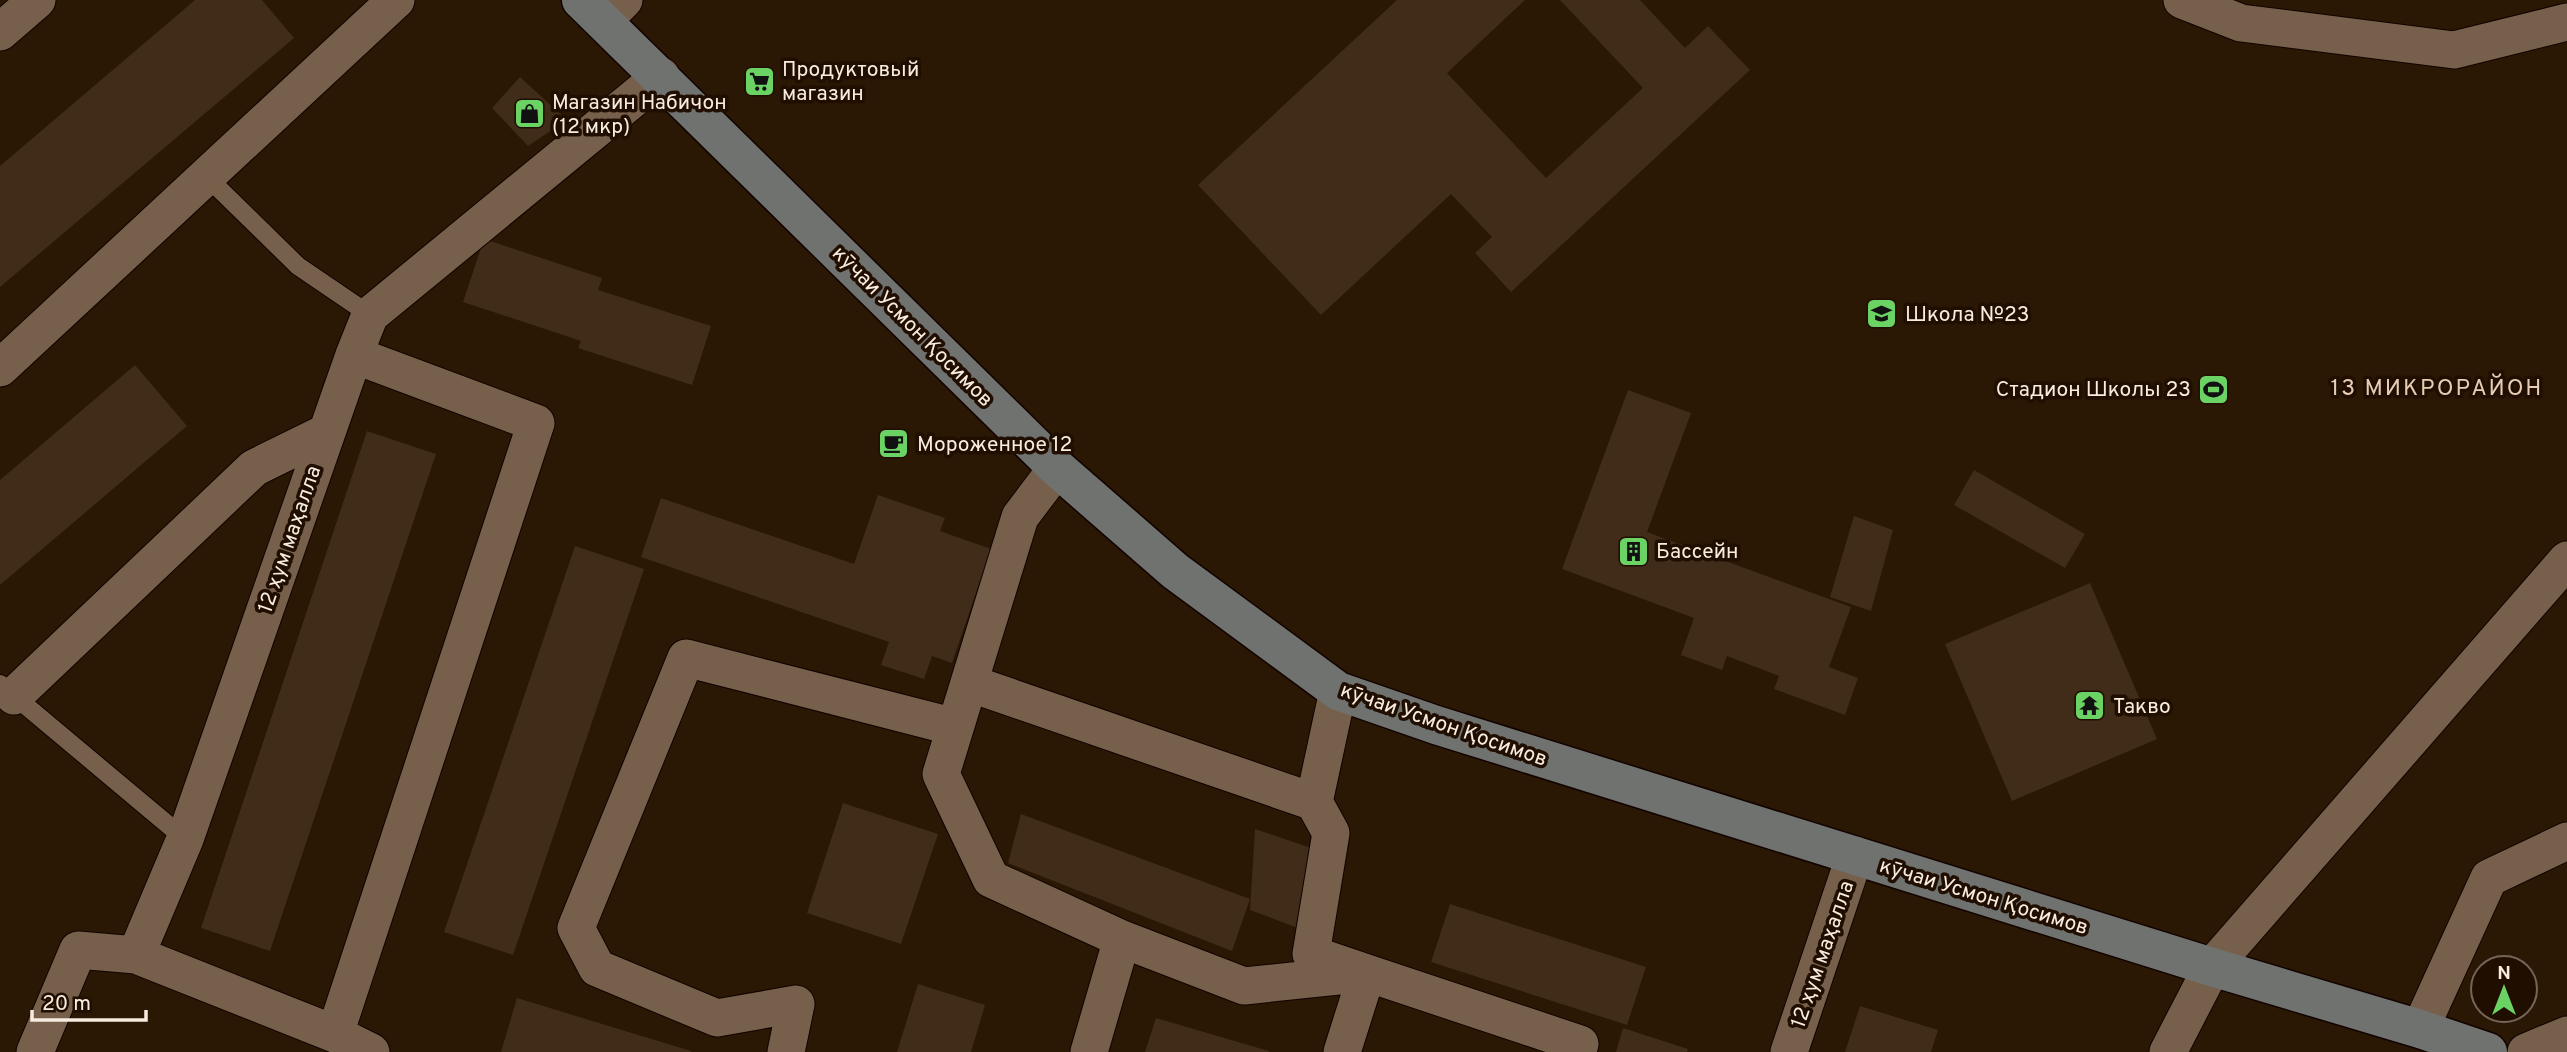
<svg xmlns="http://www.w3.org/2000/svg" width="2567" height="1052" font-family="Overpass,sans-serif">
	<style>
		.building { fill: #402c18 }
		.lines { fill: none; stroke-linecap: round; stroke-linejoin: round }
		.lane-casing { stroke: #120300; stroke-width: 20 }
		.street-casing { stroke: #120300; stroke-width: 39 }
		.secondary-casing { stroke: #120300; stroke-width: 41 }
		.lane { stroke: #77604b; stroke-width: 18 }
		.street { stroke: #77604b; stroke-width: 37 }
		.secondary { stroke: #707270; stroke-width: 38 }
		.labels { text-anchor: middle; stroke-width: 7; stroke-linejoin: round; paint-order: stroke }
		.poi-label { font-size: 21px; fill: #f8ebdf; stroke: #200e00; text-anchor: start }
		.street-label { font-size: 21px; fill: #f8ebdf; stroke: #200e00 }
		.neighbourhood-label { font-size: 23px; letter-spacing: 2px; fill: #e8cdb6; stroke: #200e00 }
	</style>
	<rect width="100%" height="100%" fill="#2a1704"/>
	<path class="building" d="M 195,0 L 262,0 L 294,38 L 0,287 L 0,166 Z
		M 1397,0 L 1525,0 L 1447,73 L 1546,178 L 1643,88 L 1560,0 L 1640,0 L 1685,48 L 1708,26 L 1750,70 L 1511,292 L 1475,253 L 1492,237 L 1451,194 L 1321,315 L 1198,185 Z
		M 520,77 L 567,120 L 528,146 L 492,108 Z
		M 484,239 L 602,278 L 598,290 L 711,326 L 692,385 L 578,348 L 581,341 L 463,302 Z
		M 135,365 L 187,426 L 0,585 L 0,480 Z
		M 1628,390 L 1691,413 L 1647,532 L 1851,607 L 1829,667 L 1858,678 L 1845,715 L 1774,689 L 1779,676 L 1727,656 L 1722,670 L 1681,655 L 1694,618 L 1562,569 Z
		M 367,431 L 436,454 L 270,951 L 201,928 Z
		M 1974,470 L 2085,534 L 2065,568 L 1954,505 Z
		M 878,495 L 945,518 L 940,531 L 991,549 L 952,663 L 932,656 L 924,679 L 881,665 L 889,642 L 641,557 L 661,498 L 854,564 Z
		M 1854,516 L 1893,530 L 1871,611 L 1830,597 Z
		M 575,546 L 644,569 L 513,955 L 444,932 Z
		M 2090,583 L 2157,739 L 2012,801 L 1945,644 Z
		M 843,803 L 938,834 L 901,944 L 807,913 Z
		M 1021,814 L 1250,899 L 1232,951 L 1008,863 Z
		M 1255,829 L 1323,852 L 1303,930 L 1250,910 Z
		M 1450,904 L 1646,967 L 1627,1025 L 1431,962 Z
		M 918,984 L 985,1005 L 971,1052 L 897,1052 Z
		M 517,998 L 691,1051 L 691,1052 L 501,1052 Z
		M 1860,1006 L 1938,1030 L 1931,1052 L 1845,1052 Z
		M 1156,1018 L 1269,1051 L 1269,1052 L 1145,1052 Z
		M 1623,1028 L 1688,1049 L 1687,1052 L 1616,1052 Z"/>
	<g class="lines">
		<defs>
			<path id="lane" d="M 206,176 L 298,266 L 370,315
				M 0,684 L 185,839"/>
			<path id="street" d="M 2182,0 L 2241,23 L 2454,50 L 2567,22
				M 603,21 L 624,0
				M 0,32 L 37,0
				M 0,368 L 396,0
				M 1057,468 L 1020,517 L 941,774 L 991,879 L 1122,939 L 1244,986 L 1367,973 L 1580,1044 L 1577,1052
				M 969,683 L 1314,802
				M 1338,691 L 1314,802 L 1331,833 L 1311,954 L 1367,973 L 1342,1052
				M 14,696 L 254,468 L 327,432
				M 136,955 L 335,1034 L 536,423 L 354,355
				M 2420,1029 L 2489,878 L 2567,841
				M 335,1034 L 371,1052
				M 35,1052 L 78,950 L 136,955 L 185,839 L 354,355 L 370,315 L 661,76
				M 786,1052 L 796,1004 L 717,1018 L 597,968 L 576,928 L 686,658 L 955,727
				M 1089,1052 L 1122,939
				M 1789,1052 L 1855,855
				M 2168,1052 L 2212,967 L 2567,560
				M 2526,1052 L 2567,1035"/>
			<path id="secondary" d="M 581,0 L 1057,468 L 1175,571 L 1338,691 L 1436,725 L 2212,967 L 2420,1029 L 2488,1052"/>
		</defs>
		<use href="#lane" class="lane-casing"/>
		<use href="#street" class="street-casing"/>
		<use href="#secondary" class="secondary-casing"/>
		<use href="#lane" class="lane"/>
		<use href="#street" class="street"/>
		<use href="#secondary" class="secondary"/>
	</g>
	<defs>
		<symbol id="supermarket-square" viewBox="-11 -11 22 22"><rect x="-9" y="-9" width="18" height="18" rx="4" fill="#6bd363" stroke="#200e00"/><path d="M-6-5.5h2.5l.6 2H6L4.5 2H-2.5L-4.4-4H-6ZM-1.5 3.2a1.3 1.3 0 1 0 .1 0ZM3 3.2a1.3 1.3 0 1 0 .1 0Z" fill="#111"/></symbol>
		<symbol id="shop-square" viewBox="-11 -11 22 22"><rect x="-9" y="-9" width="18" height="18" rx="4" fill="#6bd363" stroke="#200e00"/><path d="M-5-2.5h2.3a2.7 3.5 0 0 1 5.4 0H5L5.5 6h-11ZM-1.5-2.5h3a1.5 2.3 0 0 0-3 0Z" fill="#111"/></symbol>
		<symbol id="school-square" viewBox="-11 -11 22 22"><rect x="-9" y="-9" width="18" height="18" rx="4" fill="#6bd363" stroke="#200e00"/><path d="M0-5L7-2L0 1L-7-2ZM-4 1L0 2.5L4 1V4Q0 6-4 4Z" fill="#111"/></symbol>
		<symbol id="stadium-square" viewBox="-11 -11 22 22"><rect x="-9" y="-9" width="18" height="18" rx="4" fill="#6bd363" stroke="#200e00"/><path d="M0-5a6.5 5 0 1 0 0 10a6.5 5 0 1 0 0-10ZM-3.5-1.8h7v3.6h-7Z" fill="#111"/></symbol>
		<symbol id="cafe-square" viewBox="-11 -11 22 22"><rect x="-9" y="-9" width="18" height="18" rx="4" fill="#6bd363" stroke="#200e00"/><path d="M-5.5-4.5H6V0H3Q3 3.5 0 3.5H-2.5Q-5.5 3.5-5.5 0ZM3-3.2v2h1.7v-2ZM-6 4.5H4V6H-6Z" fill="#111"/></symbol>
		<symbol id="building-square" viewBox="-11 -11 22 22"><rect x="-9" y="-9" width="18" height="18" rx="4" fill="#6bd363" stroke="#200e00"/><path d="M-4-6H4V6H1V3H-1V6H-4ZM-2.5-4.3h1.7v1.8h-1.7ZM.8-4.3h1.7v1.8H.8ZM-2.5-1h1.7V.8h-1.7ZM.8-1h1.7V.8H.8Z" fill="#111"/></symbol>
		<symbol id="temple-square" viewBox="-11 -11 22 22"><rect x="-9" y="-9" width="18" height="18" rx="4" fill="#6bd363" stroke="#200e00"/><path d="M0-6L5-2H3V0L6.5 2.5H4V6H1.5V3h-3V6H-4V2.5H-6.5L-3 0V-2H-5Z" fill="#111"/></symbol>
	</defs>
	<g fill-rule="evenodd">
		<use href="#supermarket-square" x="742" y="64" width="35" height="35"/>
		<use href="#shop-square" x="512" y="96" width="35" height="35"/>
		<use href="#school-square" x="1864" y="296" width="35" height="35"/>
		<use href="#stadium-square" x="2196" y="372" width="35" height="35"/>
		<use href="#cafe-square" x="876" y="426" width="35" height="35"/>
		<use href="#building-square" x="1616" y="534" width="35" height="35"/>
		<use href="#temple-square" x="2072" y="688" width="35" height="35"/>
	</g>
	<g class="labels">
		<g class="poi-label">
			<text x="782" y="76">Продуктовый<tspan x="782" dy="24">магазин</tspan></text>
			<text x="552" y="109">Магазин Набичон<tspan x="552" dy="24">(12 мкр)</tspan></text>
			<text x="1905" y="321">Школа №23</text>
			<text x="2191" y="396" text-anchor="end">Стадион Школы 23</text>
			<text x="917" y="451">Мороженное 12</text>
			<text x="1656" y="558">Бассейн</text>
			<text x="2113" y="713">Такво</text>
		</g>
		<g class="street-label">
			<text transform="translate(913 326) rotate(45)" y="7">кӯчаи Усмон Қосимов</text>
			<text transform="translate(289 539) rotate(-71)" y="7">12 ҳум маҳалла</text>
			<text transform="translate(1444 724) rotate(19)" y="7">кӯчаи Усмон Қосимов</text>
			<text transform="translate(1984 896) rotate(17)" y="7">кӯчаи Усмон Қосимов</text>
			<text transform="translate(1822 954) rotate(-71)" y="7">12 ҳум маҳалла</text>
		</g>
		<g class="neighbourhood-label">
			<text x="2437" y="395">13 МИКРОРАЙОН</text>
		</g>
	</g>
	<g transform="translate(2504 989)"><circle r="33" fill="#200e00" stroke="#766659" stroke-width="2"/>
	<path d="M0-5L12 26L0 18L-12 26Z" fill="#6bd363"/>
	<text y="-10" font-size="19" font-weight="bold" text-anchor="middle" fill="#f8ebdf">N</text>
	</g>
	<path d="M32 1010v10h114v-10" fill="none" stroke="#f8ebdf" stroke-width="3.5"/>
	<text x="42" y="1010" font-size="21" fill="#f8ebdf" stroke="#200e00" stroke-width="5" paint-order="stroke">20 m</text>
</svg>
